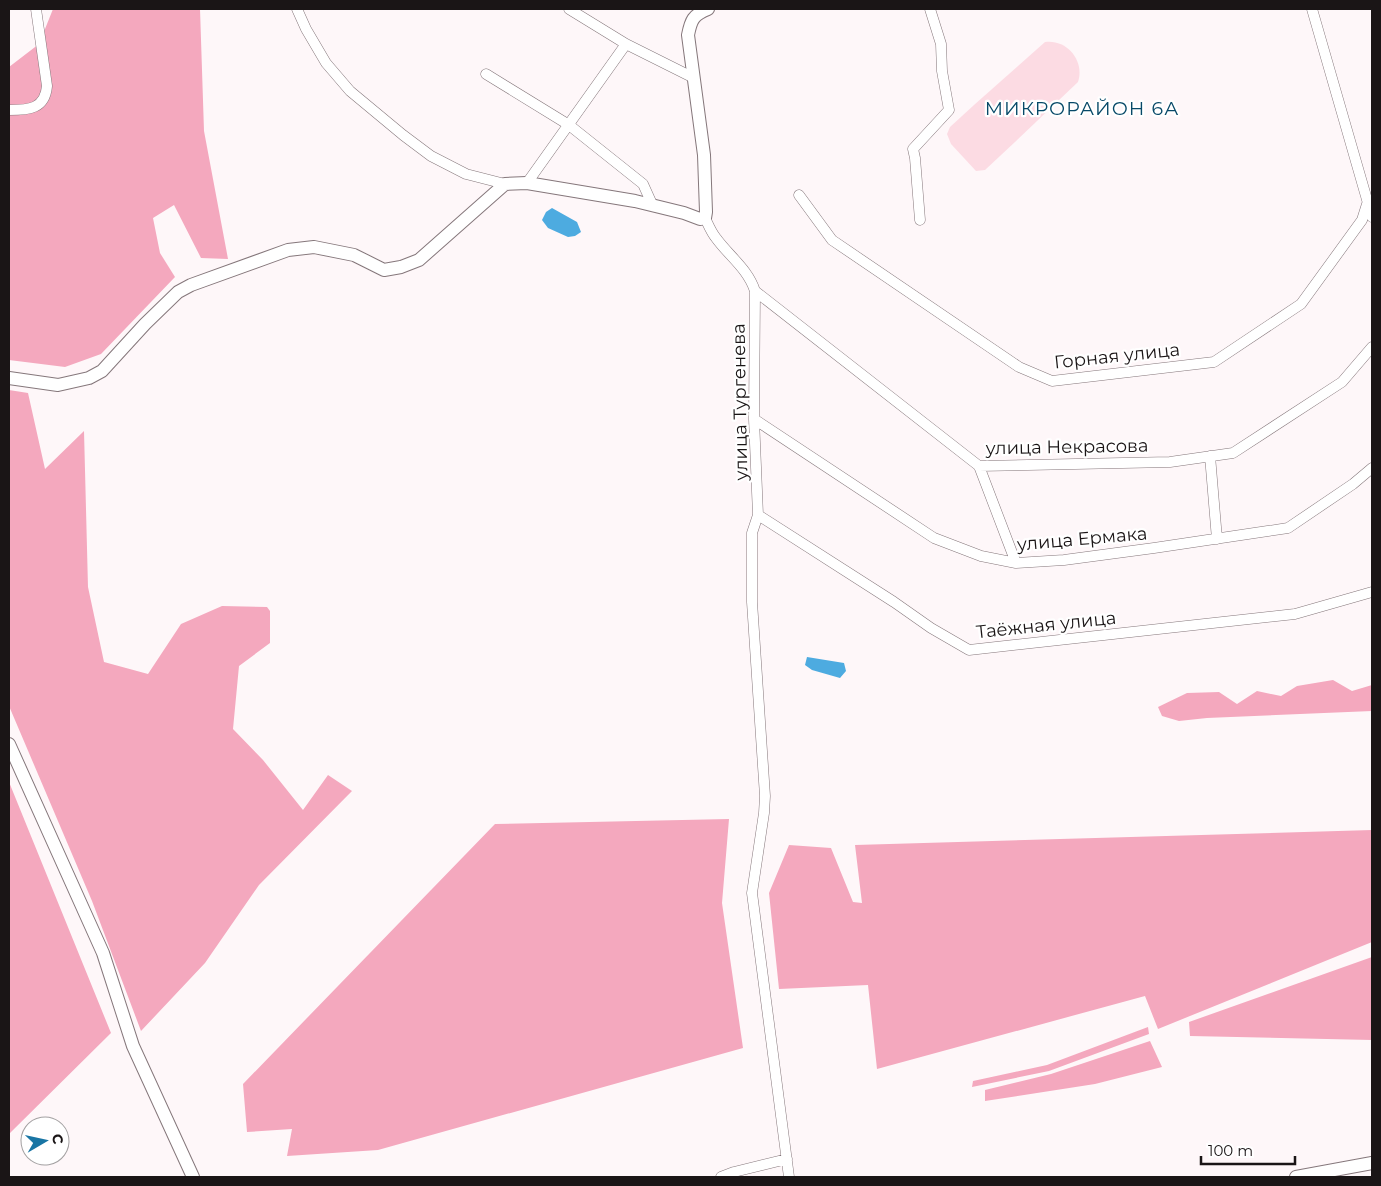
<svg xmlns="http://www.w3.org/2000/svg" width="1381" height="1186" font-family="Montserrat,sans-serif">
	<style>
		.green { fill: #fcdbe3 }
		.forest { fill: #f4a8be }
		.water { fill: #4dabe0 }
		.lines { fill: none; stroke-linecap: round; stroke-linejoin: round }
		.minor-casing { stroke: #85777b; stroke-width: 11 }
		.major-casing { stroke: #85777b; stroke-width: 14 }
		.minor { stroke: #fff; stroke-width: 10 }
		.major { stroke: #fff; stroke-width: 12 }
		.labels { text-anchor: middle; stroke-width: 4.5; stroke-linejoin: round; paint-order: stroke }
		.street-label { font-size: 18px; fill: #1a1516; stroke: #fff }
		.neighbourhood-label { font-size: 19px; letter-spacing: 1px; fill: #074968; stroke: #fff }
	</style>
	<rect width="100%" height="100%" fill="#fef7f9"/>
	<path class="green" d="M 1045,42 C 1067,39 1085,61 1078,82 L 1015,142 L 985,170 L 976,171 L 951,144 L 947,134 L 950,127 L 974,105 Z"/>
	<path class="forest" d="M 53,9 L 200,9 L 204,131 L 228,259 L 201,258 L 174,205 L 153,218 L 160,253 L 175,277 L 101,354 L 65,367 L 9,360 L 9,67 L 39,44 Z
		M 9,390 L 28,393 L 45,469 L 84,431 L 88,587 L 104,662 L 148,674 L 181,624 L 222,606 L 267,607 L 270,611 L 270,643 L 239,666 L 233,729 L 263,760 L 303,810 L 328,775 L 352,791 L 259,885 L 205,963 L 141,1031 L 92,901 L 9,706 Z
		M 1333,680 L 1352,691 L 1372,685 L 1372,711 L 1207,718 L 1179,721 L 1162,716 L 1158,707 L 1187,693 L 1219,692 L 1237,704 L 1257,691 L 1281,696 L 1297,686 Z
		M 9,782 L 111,1033 L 9,1134 Z
		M 729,819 L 722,903 L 743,1048 L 378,1150 L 287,1156 L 292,1129 L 247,1132 L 243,1084 L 495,824 Z
		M 1372,830 L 1372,942 L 1158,1029 L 1145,996 L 877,1069 L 868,985 L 779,989 L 769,893 L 789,845 L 831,848 L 853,902 L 862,903 L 855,845 Z
		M 1372,957 L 1372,1040 L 1190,1036 L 1189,1022 Z
		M 1148,1027 L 1149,1034 L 1049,1071 L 972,1087 L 973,1081 L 1047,1065 Z
		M 1150,1041 L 1162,1067 L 1095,1084 L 985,1101 L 985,1090 L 1051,1074 Z"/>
	<path class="water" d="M 552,208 L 577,222 L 581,232 L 575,236 L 568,237 L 548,228 L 542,220 L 546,212 Z
		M 807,657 L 844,663 L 846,671 L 840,678 L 812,670 L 805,665 Z"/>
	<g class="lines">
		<defs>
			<path id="minor" d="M 297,9 L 306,29 L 326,63 L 350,91 L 403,135 L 431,156 L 466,174 L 505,184
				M 569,9 L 626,44 L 694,78
				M 1312,9 L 1372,217
				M 486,74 L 569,125 L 643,184 L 652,204
				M 9,110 C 29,110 45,109 47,86 L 36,9
				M 527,183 L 626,44
				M 799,195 L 832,240 L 1019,367 L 1052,381 L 1214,362 L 1301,304 L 1362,220 L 1368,201
				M 705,218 C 708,224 711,232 716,238 C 729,256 748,269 755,291 L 754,419 L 758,515 L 752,533 L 752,602 L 765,796 L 764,813 L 752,893 L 789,1177
				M 920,220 L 915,158 L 913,149 L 949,110 L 942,71 L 941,44 L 930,9
				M 755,291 L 979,466 L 1170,462 L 1233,453 L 1342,382 L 1372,347
				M 754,419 L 934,538 L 981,556 L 1016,563 L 1064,560 L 1154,548 L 1288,528 L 1353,484 L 1372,468
				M 1210,456 L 1217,539
				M 979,466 L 1016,563
				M 758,515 L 894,602 L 931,628 L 969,650 L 1295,614 L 1372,592
				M 721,1177 L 734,1172 L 787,1159"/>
			<path id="major" d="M 9,378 L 58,385 L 89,378 L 102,371 L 145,324 L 178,292 L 191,285 L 288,250 L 314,247 L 354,255 L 384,270 L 401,267 L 419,260 L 505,184 L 527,183 L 635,201 L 684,213 L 700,219 L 705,218 L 706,212 L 704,155 L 688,35 C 691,20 693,15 708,9
				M 9,744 L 103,953 L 133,1046 L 193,1177
				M 1296,1177 L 1372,1163"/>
		</defs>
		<use href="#minor" class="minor-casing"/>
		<use href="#major" class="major-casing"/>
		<use href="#minor" class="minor"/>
		<use href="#major" class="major"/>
	</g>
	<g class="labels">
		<g class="street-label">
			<text transform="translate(1117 356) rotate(-6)" y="6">Горная улица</text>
			<text transform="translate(740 402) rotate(-91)" y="6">улица Тургенева</text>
			<text transform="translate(1067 447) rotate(-1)" y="6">улица Некрасова</text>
			<text transform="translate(1082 539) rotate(-5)" y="6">улица Ермака</text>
			<text transform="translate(1046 625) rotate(-6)" y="6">Таёжная улица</text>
		</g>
		<g class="neighbourhood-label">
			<text x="1082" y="115">МИКРОРАЙОН 6А</text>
		</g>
	</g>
	<rect width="1381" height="1186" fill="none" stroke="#1a1516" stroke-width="20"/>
	<g transform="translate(45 1141) rotate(81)"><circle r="24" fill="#ffffff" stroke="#a3a1a2"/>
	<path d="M0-4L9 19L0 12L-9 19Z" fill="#1975a4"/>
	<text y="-8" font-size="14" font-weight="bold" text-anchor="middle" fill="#1a1516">С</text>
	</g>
	<path d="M1201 1156v8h94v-8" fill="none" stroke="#1a1516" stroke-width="2.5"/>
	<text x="1208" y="1156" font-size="15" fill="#1a1516" stroke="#ffffff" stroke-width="4" paint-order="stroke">100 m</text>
</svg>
